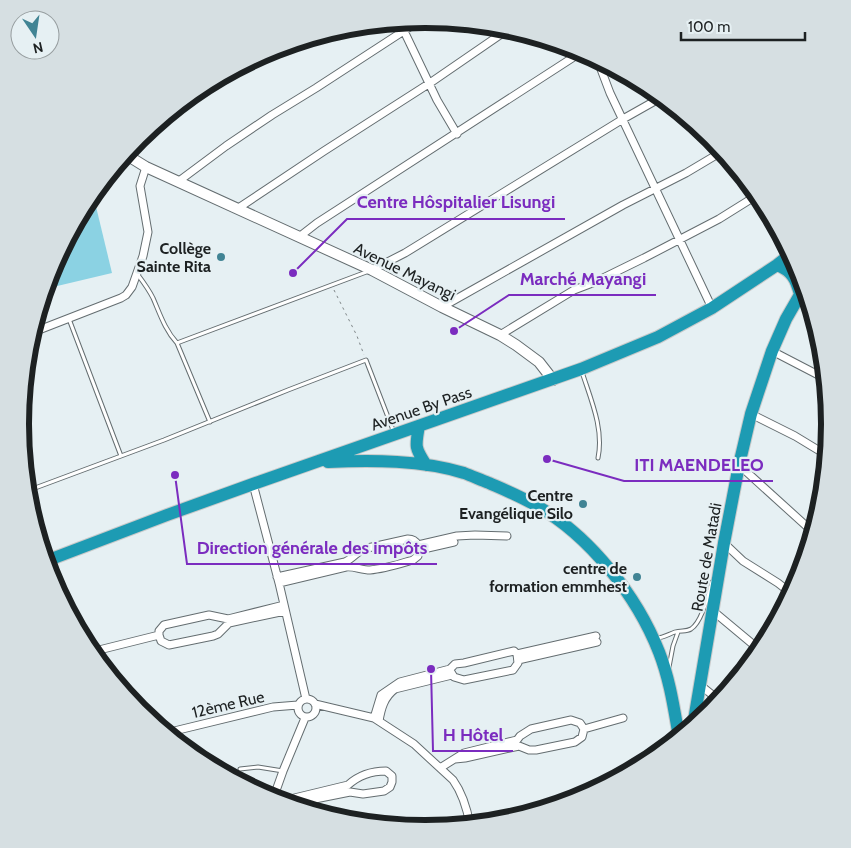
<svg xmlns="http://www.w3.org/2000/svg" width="851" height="848" font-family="Cabin,sans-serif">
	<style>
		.green { fill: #8bd2e3 }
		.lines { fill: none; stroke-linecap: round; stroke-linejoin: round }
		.lane-casing { stroke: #646d70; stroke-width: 5 }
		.street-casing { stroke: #646d70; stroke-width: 9 }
		.secondary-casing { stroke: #646d70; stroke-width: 12 }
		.highway-casing { stroke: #c9caca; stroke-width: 14 }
		.path { stroke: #7f8688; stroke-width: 1; stroke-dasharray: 2.5 4; stroke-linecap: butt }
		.lane { stroke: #fff; stroke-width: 3 }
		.street { stroke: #fff; stroke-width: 7 }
		.secondary { stroke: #fff; stroke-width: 10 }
		.highway { stroke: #1d9bb3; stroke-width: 12 }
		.poi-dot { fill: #418494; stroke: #e6f0f3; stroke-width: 2 }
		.labels { text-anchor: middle; stroke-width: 4.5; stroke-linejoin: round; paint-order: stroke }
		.poi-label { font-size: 16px; font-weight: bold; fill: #1d2122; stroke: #e6f0f3; text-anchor: end }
		.street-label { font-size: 16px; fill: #1d2122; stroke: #e6f0f3 }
		.rim { fill: none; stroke: #1d2122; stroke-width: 6 }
		.leader { fill: none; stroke: #7b2cbf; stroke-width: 2 }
		.callout-dot { fill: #7b2cbf; stroke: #e6f0f3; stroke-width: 2 }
		.callout-label { font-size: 18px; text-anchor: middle; font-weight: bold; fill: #7b2cbf; stroke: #e6f0f3; stroke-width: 4.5; stroke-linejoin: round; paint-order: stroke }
	</style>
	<rect width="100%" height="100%" fill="#e6f0f3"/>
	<path class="green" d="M 93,194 L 112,273 L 53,287 L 50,274 L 51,269 L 89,199 Z"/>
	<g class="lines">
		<defs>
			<path id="lane" d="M 138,275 C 144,283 149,290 153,298 C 160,314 165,330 177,343 L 210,422
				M 69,319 L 121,456
				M 177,343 L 369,271
				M 582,372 C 591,400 604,429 598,458
				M 27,491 L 164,440 L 288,390 L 366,360 L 393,430
				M 656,638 C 663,638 669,634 675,632 C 681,630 686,632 691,629 C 702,622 708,595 712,582
				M 669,667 L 673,646 L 678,632
				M 240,769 L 258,767 L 283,771"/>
			<path id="street" d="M 398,21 L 404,31 L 437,100 L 457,134
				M 599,59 L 599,64 L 610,93 L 712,308
				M 170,112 L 218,81 L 272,49
				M 179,181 L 226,146 L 272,115 L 316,88 L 422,19
				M 237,209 L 324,151 L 430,83 L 510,28
				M 299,237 L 317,223 L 583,51
				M 372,270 L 405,253 L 623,119 L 662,97
				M 442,307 L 623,205 L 686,173 L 723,151
				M 31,333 L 121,298 L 126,295 L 132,287 L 143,256 L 148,232 L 140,186 L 146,167
				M 500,335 L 574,290 L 595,282 L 644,258 L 719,219 L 759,194
				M 772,351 L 826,379
				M 751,414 L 795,436 L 828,456
				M 739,465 L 814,533
				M 253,484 L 279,583 L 306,699
				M 724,543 L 743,561 L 778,583 L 792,594
				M 418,545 L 457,536 L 475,535 L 507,536
				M 419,550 L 454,542
				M 277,577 L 345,562 C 352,559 356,553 363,549 L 408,539 C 417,539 421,548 418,556 L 413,560 C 399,564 384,569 370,570 C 361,570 354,566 346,567 L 279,583
				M 284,605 L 228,619 L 209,615 L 164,625 L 159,631 L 159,635 L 161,641 L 169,645 L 213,636 L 218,634 L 229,623 L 285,611
				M 713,611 L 761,651
				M 91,652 L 159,635
				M 518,660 L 597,642
				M 451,672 L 454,677 L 464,680 L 513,670 L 518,663 L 517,654
				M 700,685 L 720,701
				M298 708a9 9 0 1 1 18 0a9 9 0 1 1-18 0Z
				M 315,704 L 374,718 L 414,744 L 453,780 C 463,794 467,808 470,825
				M 374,718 L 381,695 L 400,682 L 450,669 L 455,664 L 464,663 L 514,651 L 517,654 L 596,636
				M 379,721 C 381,709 384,697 395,689 L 452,675
				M 584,729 L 623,718
				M 166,733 L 273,707 L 298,705
				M 440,768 L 464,753 L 517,740 L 520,736 L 531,729 L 571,720 L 580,723 L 584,729 L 582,737 L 575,742 L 536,750 L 529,750 L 519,746 L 465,758 L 455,759
				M 273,799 L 283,771 L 305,718
				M 283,802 L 286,800 L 348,785 C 359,775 371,771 386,771 L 392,776 L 392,782 L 390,787 L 384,791 L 363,794 L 350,792 L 290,804"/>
			<path id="secondary" d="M 125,154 L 146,167 L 372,270 L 442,307 L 500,335 L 516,345 L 539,362 L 553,380"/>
			<path id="highway" d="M 777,265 C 792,271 796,279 800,294
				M 419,426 C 415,447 415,448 426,465
				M 328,462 C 372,460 422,460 464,473 C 472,476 481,480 489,483 C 505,490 522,497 537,506 C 590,536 637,596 659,652 C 670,680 674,709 679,737
				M 46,561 L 167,515 L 253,484 L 581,369 L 658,337 L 712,308 L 777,265 L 792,253
				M 693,726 L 724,543 L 739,465 L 751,414 L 772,351 L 786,319 L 805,286"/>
		</defs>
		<use href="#lane" class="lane-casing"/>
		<use href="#street" class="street-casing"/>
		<use href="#secondary" class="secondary-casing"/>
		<use href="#highway" class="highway-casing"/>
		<path class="path" d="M 334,290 L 357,336 L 364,355"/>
		<use href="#lane" class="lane"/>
		<use href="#street" class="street"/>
		<use href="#secondary" class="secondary"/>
		<use href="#highway" class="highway"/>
	</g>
	<g class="poi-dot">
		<circle cx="221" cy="257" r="5"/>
		<circle cx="583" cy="504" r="5"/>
		<circle cx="637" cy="577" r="5"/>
	</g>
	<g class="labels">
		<g class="poi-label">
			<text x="211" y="254">Collège<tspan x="211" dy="18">Sainte Rita</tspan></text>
			<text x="573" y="501">Centre<tspan x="573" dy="18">Evangélique Silo</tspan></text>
			<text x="627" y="574">centre de<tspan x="627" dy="18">formation emmhest</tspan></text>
		</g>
		<g class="street-label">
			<text transform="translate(405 271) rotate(26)" y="6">Avenue Mayangi</text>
			<text transform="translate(421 408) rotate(-19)" y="6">Avenue By Pass</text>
			<text transform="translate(706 557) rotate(-80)" y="6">Route de Matadi</text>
			<text transform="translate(228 704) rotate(-13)" y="6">12ème Rue</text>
		</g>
	</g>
	<path d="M0 0H851V848H0ZM29 424a396 396 0 1 1 792 0a396 396 0 1 1-792 0Z" fill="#d6dfe2" fill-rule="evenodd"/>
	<path class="rim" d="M29 424a396 396 0 1 1 792 0a396 396 0 1 1-792 0Z"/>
	<path class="leader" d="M293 273L347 219H565M454 331L509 295H656M547 459L624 481H773M175 475L187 564H437M431 669L433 751H513"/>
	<g class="callout-dot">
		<circle cx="293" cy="273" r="5"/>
		<circle cx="454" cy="331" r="5"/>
		<circle cx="547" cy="459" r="5"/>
		<circle cx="175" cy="475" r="5"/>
		<circle cx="431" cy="669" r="5"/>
	</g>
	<g class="callout-label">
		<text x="456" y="208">Centre Hôspitalier Lisungi</text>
		<text x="583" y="285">Marché Mayangi</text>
		<text x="699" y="471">ITI MAENDELEO</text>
		<text x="312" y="554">Direction générale des impôts</text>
		<text x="473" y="741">H Hôtel</text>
	</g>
	<g transform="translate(35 35) rotate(167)"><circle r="24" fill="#e6f0f3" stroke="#969d9f"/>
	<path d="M0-4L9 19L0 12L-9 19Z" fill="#418494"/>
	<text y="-8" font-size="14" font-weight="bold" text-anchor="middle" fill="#1d2122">N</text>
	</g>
	<path d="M681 32v8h124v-8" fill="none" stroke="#1d2122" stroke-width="2.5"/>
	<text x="688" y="32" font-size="15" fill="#1d2122" stroke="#e6f0f3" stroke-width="4" paint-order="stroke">100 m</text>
</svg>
